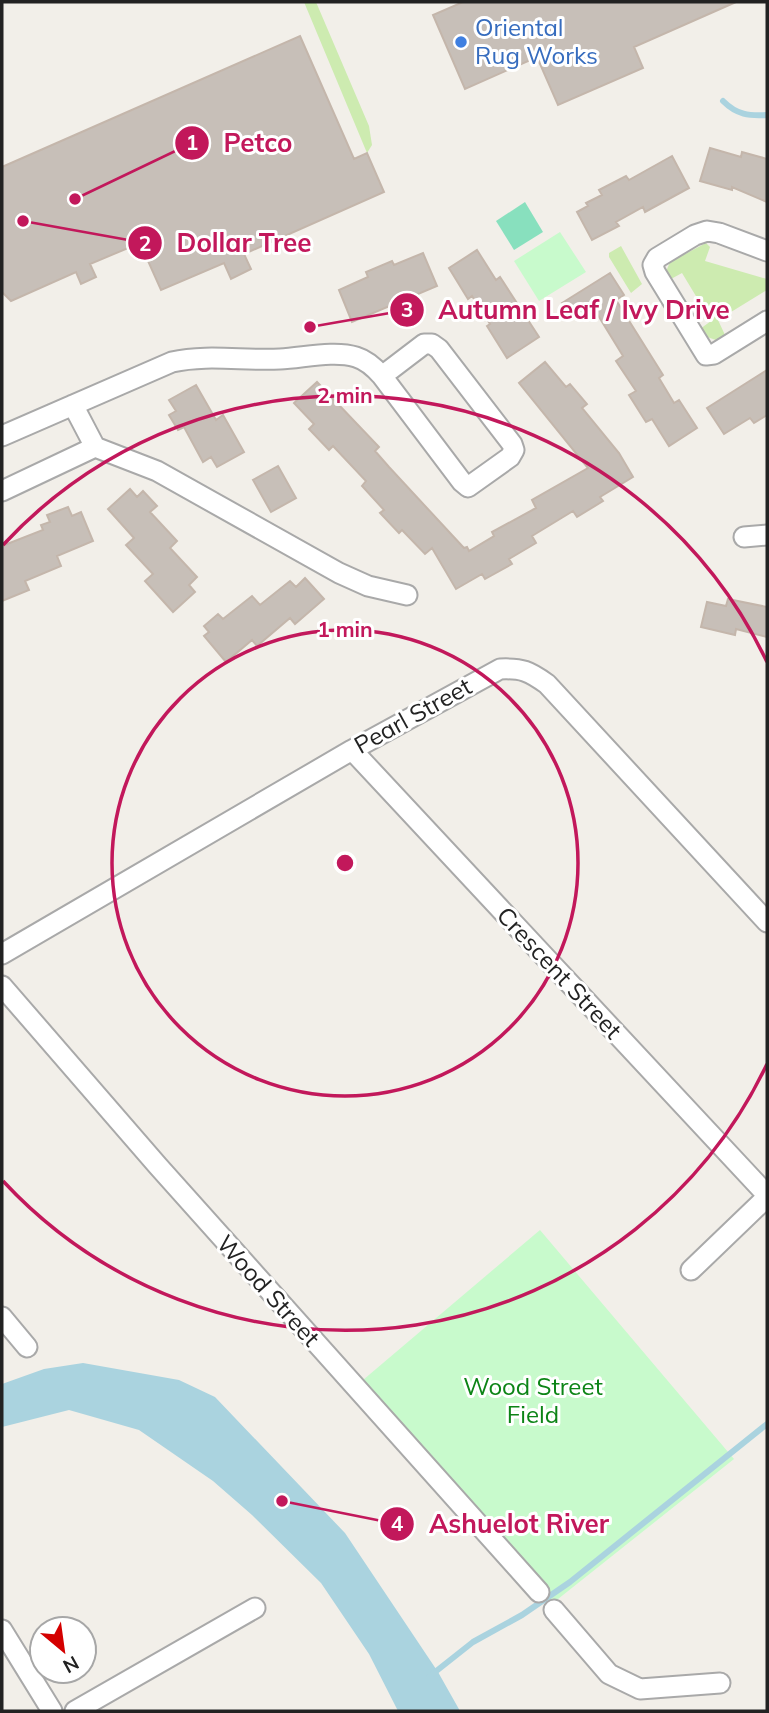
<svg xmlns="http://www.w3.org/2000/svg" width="769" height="1713" font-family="Mulish,sans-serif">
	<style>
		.grass { fill: #cdebb0 }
		.park { fill: #c8facc }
		.pitch { fill: #88e0be }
		.water { fill: #aad3df }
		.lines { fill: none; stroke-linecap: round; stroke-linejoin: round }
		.stream { stroke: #aad3df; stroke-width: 6 }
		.building { fill: #c7bfb8; stroke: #c4b6ab; stroke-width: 2 }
		.minor-casing { stroke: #a9a9a9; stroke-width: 23 }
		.minor { stroke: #fff; stroke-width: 19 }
		.ring { fill: none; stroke: #c2185b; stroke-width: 3.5 }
		.shop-dot { fill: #3f7fe0; stroke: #fff; stroke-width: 2.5 }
		.labels { text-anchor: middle; stroke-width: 6; stroke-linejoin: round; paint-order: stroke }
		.shop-label { font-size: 24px; fill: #366cbe; stroke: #fff; text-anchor: start }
		.street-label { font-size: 24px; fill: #222; stroke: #fff }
		.park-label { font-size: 24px; fill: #0c8416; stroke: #fff }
		.centre { fill: #c2185b; stroke: #fff; stroke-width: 3.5 }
		.ring-label { font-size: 21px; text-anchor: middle; font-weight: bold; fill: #c2185b; stroke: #fff; stroke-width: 6; stroke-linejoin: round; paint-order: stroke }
		.leader { fill: none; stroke: #c2185b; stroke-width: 2.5 }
		.callout-dot { fill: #c2185b; stroke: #fff; stroke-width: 2.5 }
		.mark-label { font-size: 21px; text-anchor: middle; font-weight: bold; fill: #fff }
		.callout-label { font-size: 26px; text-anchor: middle; font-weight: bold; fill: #c2185b; stroke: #fff; stroke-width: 6; stroke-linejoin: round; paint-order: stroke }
	</style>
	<rect width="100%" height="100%" fill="#f2efe9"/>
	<path class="grass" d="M 304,2 L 316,2 L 369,126 L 372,145 L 367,153 Z
		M 706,243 L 710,247 L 705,261 L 767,279 L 767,290 L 718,320 L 725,335 L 716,340 L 704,336 L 700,329 L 711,321 L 682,273 L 671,279 L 665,274 L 670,262 Z
		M 621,246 L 642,284 L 631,293 L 609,257 L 609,253 Z"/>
	<path class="park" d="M 560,232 L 586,272 L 539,301 L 514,261 Z
		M 540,1230 L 734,1459 L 553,1603 L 363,1380 Z"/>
	<path class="pitch" d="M 525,202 L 543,232 L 514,250 L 496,221 Z"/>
	<path class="water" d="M 83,1363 L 179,1380 L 215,1397 L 345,1533 L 438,1672 L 460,1711 L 398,1711 L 369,1654 L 321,1583 L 252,1515 L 213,1481 L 139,1430 L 69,1410 L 2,1427 L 2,1384 L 44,1369 Z"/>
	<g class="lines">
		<path class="stream" d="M 723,101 C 737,115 749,116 767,115
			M 430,1676 L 473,1642 L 522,1615 L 570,1582 L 767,1424"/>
	</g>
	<path class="building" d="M 463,2 L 736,2 L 634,47 L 643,68 L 558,105 L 537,57 L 465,89 L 433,15 Z
		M 300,36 L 354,159 L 367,153 L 384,192 L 244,254 L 251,269 L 231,279 L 224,263 L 161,290 L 140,243 L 90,264 L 96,277 L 81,284 L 76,272 L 11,301 L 2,292 L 2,167 Z
		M 710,148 L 741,157 L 742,152 L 767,159 L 767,202 L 732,187 L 732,190 L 700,181 Z
		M 672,156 L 689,188 L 645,212 L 643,207 L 616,222 L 619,226 L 592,240 L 577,212 L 588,206 L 586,203 L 602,195 L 599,190 L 626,176 L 629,180 Z
		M 477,250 L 496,280 L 500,277 L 539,337 L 507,358 L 487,326 L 490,324 L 472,296 L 468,299 L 449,268 Z
		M 423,253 L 437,286 L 352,322 L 339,290 L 368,277 L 366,272 L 392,261 L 394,265 Z
		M 610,273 L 624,295 L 616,300 L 663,375 L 659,378 L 674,403 L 679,400 L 697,428 L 669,446 L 652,419 L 646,422 L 629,395 L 636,391 L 616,361 L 623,356 L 596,312 L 587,318 L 581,310 L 570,317 L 562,303 Z
		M 545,362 L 566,387 L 570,384 L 587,404 L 582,408 L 619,453 L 633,477 L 600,497 L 603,501 L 577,517 L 573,511 L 532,536 L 536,543 L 509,559 L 512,564 L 485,579 L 482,574 L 456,589 L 432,548 L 425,554 L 402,530 L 399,533 L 380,513 L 384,510 L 362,486 L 366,481 L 333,446 L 329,450 L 309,429 L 314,424 L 294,403 L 317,382 L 379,447 L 375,451 L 389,467 L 464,548 L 467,547 L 469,551 L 494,536 L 492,532 L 536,508 L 532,500 L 588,468 L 519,383 Z
		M 767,370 L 767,415 L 754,423 L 750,418 L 724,434 L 707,408 Z
		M 196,385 L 216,420 L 223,415 L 244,452 L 217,467 L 211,457 L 203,462 L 184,427 L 178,430 L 169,415 L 176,411 L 169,400 Z
		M 278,466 L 296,498 L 271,512 L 253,480 Z
		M 130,489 L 137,497 L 143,491 L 157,506 L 150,512 L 177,541 L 170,548 L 197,577 L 189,585 L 195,592 L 173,612 L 145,581 L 153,574 L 126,545 L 134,538 L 108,509 Z
		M 68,507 L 72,516 L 81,512 L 93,541 L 57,556 L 61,566 L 25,581 L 29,590 L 2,601 L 2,546 L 43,530 L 41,525 L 50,522 L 47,515 Z
		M 305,578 L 324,599 L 295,624 L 290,618 L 257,646 L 252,640 L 226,662 L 204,636 L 209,632 L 204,626 L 218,614 L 223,619 L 252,596 L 260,605 L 290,581 L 296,587 Z
		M 728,599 L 767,607 L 767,637 L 736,629 L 735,635 L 701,627 L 707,602 L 726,606 Z"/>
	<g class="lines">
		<defs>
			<path id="minor" d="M 767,251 L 719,233 L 707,231 L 695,235 L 657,258 L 653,265 L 655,272 L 706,355 L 714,354 L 767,321
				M 73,405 L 95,447
				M 2,436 L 172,362 C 207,354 244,361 280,359 C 303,358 334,350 356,357 C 366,360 375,368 382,376 L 462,482 L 468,487 L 510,457 L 514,450 L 512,444 L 439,349 L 432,344 L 424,344 L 382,376
				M 2,491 L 95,447 L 157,471 L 339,573 L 368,586 L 407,595
				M 744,537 L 767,535
				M 352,750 L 767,1195
				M 2,954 L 352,750 L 500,669 C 522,668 529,671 547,684 L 767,922
				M 2,986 L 158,1166 L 539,1592
				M 691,1270 L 767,1197
				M 2,1317 L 27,1347
				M 554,1610 L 609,1674 L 640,1689 L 720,1683
				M 2,1630 L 52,1711
				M 75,1711 L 255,1608"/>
		</defs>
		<use href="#minor" class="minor-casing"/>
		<use href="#minor" class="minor"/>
	</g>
	<g class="ring">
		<circle cx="345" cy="863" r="233"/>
		<path d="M767 1064A467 467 0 0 1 3 1181M3 545A467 467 0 0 1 767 662"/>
	</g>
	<circle class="shop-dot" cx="461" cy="42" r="7"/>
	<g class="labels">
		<g class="shop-label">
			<text x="475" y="36">Oriental<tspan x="475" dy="28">Rug Works</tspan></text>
		</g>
		<g class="street-label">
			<text transform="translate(413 716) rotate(-29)" y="8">Pearl Street</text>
			<text transform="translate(559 973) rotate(47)" y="8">Crescent Street</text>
			<text transform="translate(268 1291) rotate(48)" y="8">Wood Street</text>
		</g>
		<g class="park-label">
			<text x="533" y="1395">Wood Street<tspan x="533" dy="28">Field</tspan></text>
		</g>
	</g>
	<circle cx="345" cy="863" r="10" class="centre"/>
	<g class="ring-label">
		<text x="345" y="403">2 min</text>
		<text x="345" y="637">1 min</text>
	</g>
	<path class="leader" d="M75 199L192 143M23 221L145 243M310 327L407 310M282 1501L397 1524"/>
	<g class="callout-dot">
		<circle cx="75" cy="199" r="7"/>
		<circle cx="23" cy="221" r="7"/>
		<circle cx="310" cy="327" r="7"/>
		<circle cx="282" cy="1501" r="7"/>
		<circle cx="192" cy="143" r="18"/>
		<circle cx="145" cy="243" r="18"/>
		<circle cx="407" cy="310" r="18"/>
		<circle cx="397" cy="1524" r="18"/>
	</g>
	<g class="mark-label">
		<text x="192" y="150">1</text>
		<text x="145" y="251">2</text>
		<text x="407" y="317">3</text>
		<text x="397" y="1531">4</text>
	</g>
	<g class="callout-label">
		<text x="258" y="152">Petco</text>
		<text x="244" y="252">Dollar Tree</text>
		<text x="584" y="319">Autumn Leaf / Ivy Drive</text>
		<text x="519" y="1533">Ashuelot River</text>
	</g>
	<rect width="769" height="1713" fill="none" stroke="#222222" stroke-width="7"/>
	<g transform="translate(63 1650) rotate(151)"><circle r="33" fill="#ffffff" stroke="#a7a7a7" stroke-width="2"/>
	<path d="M0-5L12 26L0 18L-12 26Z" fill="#d40000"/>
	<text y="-10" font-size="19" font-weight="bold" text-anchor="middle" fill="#222222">N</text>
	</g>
</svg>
